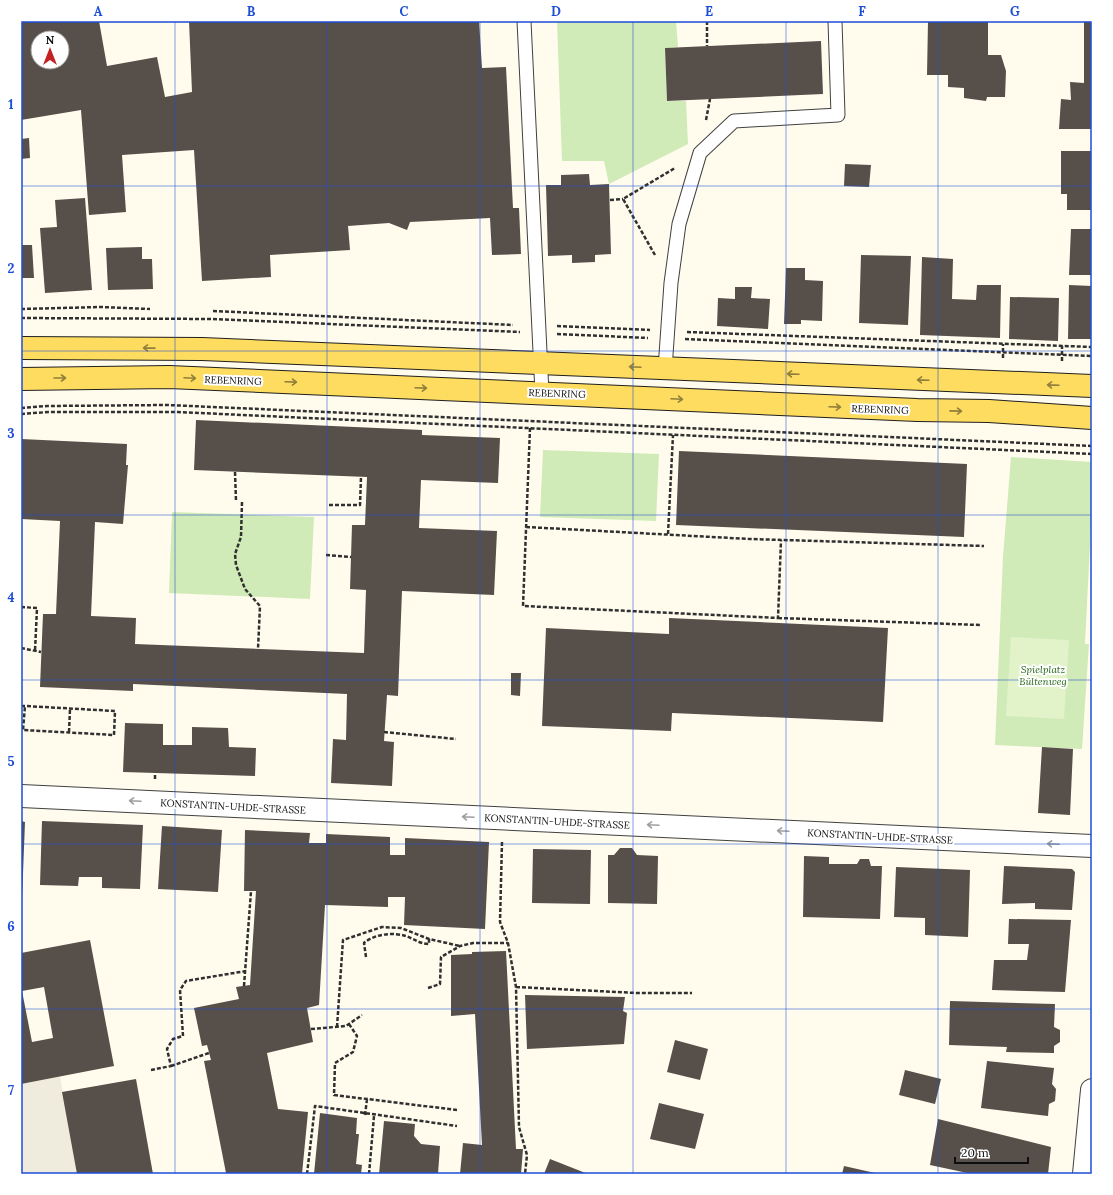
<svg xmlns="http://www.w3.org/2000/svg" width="1113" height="1195" font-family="Lora,serif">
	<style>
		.green { fill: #d0ebb7 }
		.pitch { fill: #e2f2c9 }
		.plaza { fill: #efebdd }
		.building { fill: #574f4a; fill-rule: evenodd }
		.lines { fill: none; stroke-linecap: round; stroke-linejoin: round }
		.lane-casing { stroke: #414141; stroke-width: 15 }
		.street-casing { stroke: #414141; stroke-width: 24 }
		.primary-casing { stroke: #1f1f1f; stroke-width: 24 }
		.path { stroke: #303030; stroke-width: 2.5; stroke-dasharray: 4 2; stroke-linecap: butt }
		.lane { stroke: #fff; stroke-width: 13 }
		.street { stroke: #fff; stroke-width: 22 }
		.primary { stroke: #fddc60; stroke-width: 22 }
		.oneway { stroke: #917f3b }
		.oneway2 { stroke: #9f9f9f }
		.grid { fill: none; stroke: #1d4ed8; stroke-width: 1; stroke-opacity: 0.55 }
		.labels { text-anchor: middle; stroke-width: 4; stroke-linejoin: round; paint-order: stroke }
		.street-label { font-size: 10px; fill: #0e0e0e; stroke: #fff }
		.park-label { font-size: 10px; font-style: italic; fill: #29681b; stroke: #fff }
		.neatline { fill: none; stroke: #1d4ed8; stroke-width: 1.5 }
		.grid-label { font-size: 13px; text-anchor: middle; font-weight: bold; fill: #1d4ed8 }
	</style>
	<rect width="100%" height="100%" fill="#fffcee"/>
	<path class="green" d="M 557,21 L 676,21 L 678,47 L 665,48 L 667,101 L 686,101 L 688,144 L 609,184 L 604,161 L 562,161 Z
		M 543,450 L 659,454 L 656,521 L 540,517 Z
		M 1011,457 L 1092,462 L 1092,505 L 1085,644 L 1089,644 L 1082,749 L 995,745 L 1003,557 Z
		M 172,512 L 314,517 L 310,599 L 169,593 Z"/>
	<path class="pitch" d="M 1011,637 L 1069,640 L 1064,719 L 1006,716 Z"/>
	<path class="plaza" d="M 60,1076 L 77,1174 L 21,1174 L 21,1084 Z"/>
	<path class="building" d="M 21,21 L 99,21 L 107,66 L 157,57 L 165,97 L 192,92 L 189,21 L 479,21 L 482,68 L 506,67 L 513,208 L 519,208 L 521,254 L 492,255 L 490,218 L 410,222 L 407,230 L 389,223 L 348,226 L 350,250 L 270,255 L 271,277 L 202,281 L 194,150 L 122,155 L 126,212 L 89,215 L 81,110 L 21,120 ZM 38,38 L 62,38 L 62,62 L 38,62 Z
		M 928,21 L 988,21 L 988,55 L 1001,55 L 1006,71 L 1005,97 L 987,97 L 986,101 L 964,98 L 964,88 L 948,87 L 948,75 L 927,75 Z
		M 1084,21 L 1092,21 L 1092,129 L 1059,129 L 1061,99 L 1071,100 L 1070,82 L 1084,83 Z
		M 821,41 L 823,94 L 667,101 L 665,48 Z
		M 29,138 L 30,158 L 21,159 L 21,139 Z
		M 1061,151 L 1092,151 L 1091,210 L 1067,210 L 1067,194 L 1061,194 Z
		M 845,164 L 871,165 L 869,187 L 844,186 Z
		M 589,174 L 590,185 L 609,184 L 611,254 L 595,255 L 595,262 L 572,263 L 572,255 L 548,256 L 546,185 L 561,185 L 561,175 Z
		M 85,198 L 92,290 L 45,293 L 40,228 L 57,227 L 55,200 Z
		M 1071,229 L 1092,229 L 1092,275 L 1069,275 Z
		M 21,245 L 32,245 L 34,278 L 21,278 Z
		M 142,247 L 142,259 L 152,259 L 153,289 L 108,290 L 106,248 Z
		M 861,255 L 911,256 L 908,325 L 859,323 Z
		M 922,257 L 953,259 L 952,299 L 976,300 L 977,285 L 1001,285 L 1000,338 L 920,335 Z
		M 786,268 L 805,268 L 805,280 L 823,281 L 822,321 L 801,320 L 801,324 L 784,324 Z
		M 1069,285 L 1092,286 L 1092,339 L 1068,339 Z
		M 735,287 L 752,287 L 751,298 L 770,299 L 768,329 L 717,326 L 718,298 L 735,299 Z
		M 1010,297 L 1059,298 L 1058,341 L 1009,339 Z
		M 196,420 L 422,430 L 422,435 L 500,438 L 498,483 L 421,480 L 419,528 L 497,531 L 494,595 L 402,591 L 398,696 L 387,695 L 384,741 L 394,742 L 392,786 L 331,783 L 333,739 L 346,740 L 347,694 L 133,684 L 133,691 L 40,687 L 43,614 L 56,614 L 60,521 L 21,519 L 21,439 L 127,444 L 126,465 L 128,465 L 123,524 L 95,522 L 91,616 L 136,618 L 135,644 L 364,653 L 366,590 L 350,589 L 352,525 L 365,525 L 367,477 L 194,470 Z
		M 679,451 L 967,464 L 964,537 L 676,525 Z
		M 669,618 L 888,628 L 883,722 L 672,713 L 671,731 L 542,726 L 546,628 L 669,634 Z
		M 511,673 L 521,673 L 520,696 L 511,695 Z
		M 125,723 L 163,724 L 163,745 L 192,745 L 192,727 L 228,728 L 229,747 L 256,748 L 255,776 L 123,772 Z
		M 1042,747 L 1073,749 L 1070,815 L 1038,813 Z
		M 21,821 L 25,822 L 22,899 L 21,899 Z
		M 42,821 L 143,825 L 140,889 L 102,888 L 102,877 L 79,877 L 78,886 L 40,885 Z
		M 162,826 L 222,830 L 218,892 L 158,889 Z
		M 245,830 L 310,833 L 309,843 L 326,843 L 326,834 L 390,837 L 390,855 L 405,855 L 405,838 L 489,842 L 485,929 L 404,925 L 405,897 L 388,897 L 388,907 L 325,905 L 319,1005 L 307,1008 L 313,1042 L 267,1053 L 278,1109 L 308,1112 L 302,1174 L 226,1173 L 204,1061 L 211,1060 L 207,1045 L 202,1046 L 194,1008 L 239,999 L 236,987 L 250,985 L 256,891 L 244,891 Z
		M 620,848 L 632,848 L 637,855 L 658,856 L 657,904 L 608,903 L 608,855 L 614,855 Z
		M 533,849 L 591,850 L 590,904 L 532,903 Z
		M 804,856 L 829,857 L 829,864 L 857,864 L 860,859 L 869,859 L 871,866 L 882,866 L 880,919 L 803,917 Z
		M 1004,866 L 1072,869 L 1075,872 L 1072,910 L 1035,909 L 1035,903 L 1002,904 Z
		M 896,867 L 970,870 L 968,937 L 925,935 L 925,918 L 894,917 Z
		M 1009,919 L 1071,920 L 1065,992 L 992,990 L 994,960 L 1027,960 L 1029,944 L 1008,944 Z
		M 90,940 L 114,1066 L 21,1084 L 21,953 ZM 44,987 L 53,1038 L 32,1042 L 22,991 Z
		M 506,951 L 516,1149 L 523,1149 L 521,1174 L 460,1174 L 463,1143 L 482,1145 L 475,1014 L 451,1016 L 451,955 L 472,954 L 472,952 Z
		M 525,995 L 625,997 L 623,1011 L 627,1013 L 624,1044 L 527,1049 Z
		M 950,1001 L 1055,1004 L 1054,1027 L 1060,1030 L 1060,1042 L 1054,1046 L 1054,1053 L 1006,1052 L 1007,1047 L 949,1045 Z
		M 675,1040 L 708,1049 L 700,1080 L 667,1072 Z
		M 987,1061 L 1054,1068 L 1052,1084 L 1056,1089 L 1055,1101 L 1049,1104 L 1048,1116 L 981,1108 Z
		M 905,1070 L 941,1079 L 935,1104 L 899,1095 Z
		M 136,1079 L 153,1174 L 77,1174 L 62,1092 Z
		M 659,1103 L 704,1114 L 695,1149 L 650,1139 Z
		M 320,1113 L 357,1118 L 356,1134 L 359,1134 L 356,1164 L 362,1165 L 361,1174 L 314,1174 Z
		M 938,1119 L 1051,1147 L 1048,1174 L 972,1174 L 930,1165 Z
		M 384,1121 L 415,1124 L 414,1136 L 421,1144 L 440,1146 L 438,1174 L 379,1174 Z
		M 550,1159 L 588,1174 L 544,1174 Z
		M 844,1166 L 875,1173 L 875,1174 L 842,1174 Z"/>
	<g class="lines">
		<defs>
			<path id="lane" d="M 524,21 L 542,393
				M 665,369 L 671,283 L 679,224 L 700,153 L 734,121 L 838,115 L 835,21"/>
			<path id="street" d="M 21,796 L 1092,846
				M 1084,1174 L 1092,1090"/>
			<path id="primary" d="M 21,348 L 202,349 L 1092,386
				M 21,379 L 169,377 L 917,410 L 989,411 L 1092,418"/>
		</defs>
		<use href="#lane" class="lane-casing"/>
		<use href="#street" class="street-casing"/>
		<use href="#primary" class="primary-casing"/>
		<path class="path" d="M 707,21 L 707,46
			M 706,120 L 710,99
			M 610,200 L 623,199
			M 655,255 L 623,199 L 675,168
			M 21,309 L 101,307 L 150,309
			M 213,311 L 513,325
			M 21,318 L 211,319 L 520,332
			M 557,326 L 650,330
			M 687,332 L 1092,347
			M 557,334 L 648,338
			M 685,339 L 1092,356
			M 1003,358 L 1003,344
			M 1062,361 L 1062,346
			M 21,408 L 47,406 L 168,405 L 1092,446
			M 21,414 L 48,412 L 178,412 L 1092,454
			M 530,428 L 523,606 L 778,618 L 781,540
			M 235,472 L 236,501
			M 242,502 L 241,537 L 235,554 L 236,565 L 245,589 L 260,606 L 258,649
			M 329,505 L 360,505 L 361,477
			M 526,527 L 750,539 L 984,546
			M 668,534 L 673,435
			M 326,555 L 351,557
			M 21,607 L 37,608 L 35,651
			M 778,618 L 980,625
			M 21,648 L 41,652
			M 21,706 L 25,706 L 115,711 L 114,735 L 23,730 L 25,706
			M 69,732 L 70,709
			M 384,732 L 456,739
			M 155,779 L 155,773
			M 502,842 L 500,922 L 508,943 L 516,987 L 519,1127 L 527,1155 L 525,1174
			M 366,957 L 364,943 C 374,934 393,932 406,936 C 414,939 420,944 429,944 L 429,939
			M 244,986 L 251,891
			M 516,987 L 637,993 L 692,993
			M 428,988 L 440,984 L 441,957 L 460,946 L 473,943 L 508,943
			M 349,1024 L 357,1036 L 353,1052 L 335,1063 L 334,1095 L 457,1110
			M 337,1027 L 343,940 L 382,927 L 401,928 L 429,939 L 460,946
			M 311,1029 L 346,1026 L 362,1015
			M 171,1066 L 209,1053
			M 151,1070 L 171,1066 L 167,1049 L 173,1039 L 183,1036 L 180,990 L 186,981 L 246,971
			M 365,1115 L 367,1099
			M 307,1174 L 315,1106 L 457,1126
			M 369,1174 L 374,1116"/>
		<use href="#lane" class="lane"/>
		<use href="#street" class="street"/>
		<use href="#primary" class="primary"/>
	</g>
	<defs><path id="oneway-shaft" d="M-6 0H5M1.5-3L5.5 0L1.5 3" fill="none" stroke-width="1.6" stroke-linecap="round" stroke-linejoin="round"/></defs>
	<g class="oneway">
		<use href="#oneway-shaft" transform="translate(149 348) rotate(-179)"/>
		<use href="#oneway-shaft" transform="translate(635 367) rotate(-177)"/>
		<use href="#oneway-shaft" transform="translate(793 374) rotate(-178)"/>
		<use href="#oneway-shaft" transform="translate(60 378)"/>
		<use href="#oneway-shaft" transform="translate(190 378) rotate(3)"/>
		<use href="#oneway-shaft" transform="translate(923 380) rotate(-178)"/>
		<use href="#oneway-shaft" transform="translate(291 382) rotate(2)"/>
		<use href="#oneway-shaft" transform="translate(1053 385) rotate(-178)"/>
		<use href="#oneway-shaft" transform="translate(421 388) rotate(2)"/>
		<use href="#oneway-shaft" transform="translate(677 399) rotate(3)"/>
		<use href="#oneway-shaft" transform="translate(835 407) rotate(2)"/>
		<use href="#oneway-shaft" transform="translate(956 411) rotate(1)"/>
	</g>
	<g class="oneway2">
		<use href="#oneway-shaft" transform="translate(135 801) rotate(-177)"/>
		<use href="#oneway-shaft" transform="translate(468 817) rotate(-177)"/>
		<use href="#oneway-shaft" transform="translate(653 825) rotate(-177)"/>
		<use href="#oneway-shaft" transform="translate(783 831) rotate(-177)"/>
		<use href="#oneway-shaft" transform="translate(1053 844) rotate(-177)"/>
	</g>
	<path class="grid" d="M 175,21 L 175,1174M 327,21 L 327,1174M 480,21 L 480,1174M 633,21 L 633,1174M 786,21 L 786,1174M 938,21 L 938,1174M 21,186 L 1092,186M 21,351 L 1092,351M 21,515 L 1092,515M 21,680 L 1092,680M 21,844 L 1092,844M 21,1009 L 1092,1009"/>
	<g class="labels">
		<g class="street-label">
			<text transform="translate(233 380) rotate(2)" y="4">REBENRING</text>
			<text transform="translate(557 393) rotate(2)" y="4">REBENRING</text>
			<text transform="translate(880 409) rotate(2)" y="4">REBENRING</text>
			<text transform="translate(233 806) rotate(3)" y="4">KONSTANTIN-UHDE-STRASSE</text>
			<text transform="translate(557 821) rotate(3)" y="4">KONSTANTIN-UHDE-STRASSE</text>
			<text transform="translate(880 836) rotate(3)" y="4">KONSTANTIN-UHDE-STRASSE</text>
		</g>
		<g class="park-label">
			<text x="1043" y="673">Spielplatz<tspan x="1043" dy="12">Bültenweg</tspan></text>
		</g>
	</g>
	<rect width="1113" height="1195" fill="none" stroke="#ffffff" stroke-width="44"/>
	<g transform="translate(50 50)"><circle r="19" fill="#ffffff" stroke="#9f9f9f"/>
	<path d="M0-3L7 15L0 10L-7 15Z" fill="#c32123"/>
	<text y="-6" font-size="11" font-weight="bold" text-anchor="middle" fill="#0e0e0e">N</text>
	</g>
	<path d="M955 1157v6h73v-6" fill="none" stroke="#0e0e0e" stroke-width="2"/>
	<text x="961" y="1157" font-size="12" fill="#0e0e0e" stroke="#ffffff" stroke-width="3" paint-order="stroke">20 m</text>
	<rect x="22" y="22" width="1069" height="1151" class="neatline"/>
	<g class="grid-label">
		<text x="98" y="16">A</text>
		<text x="251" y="16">B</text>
		<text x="404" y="16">C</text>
		<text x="556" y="16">D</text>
		<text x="709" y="16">E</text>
		<text x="862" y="16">F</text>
		<text x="1015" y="16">G</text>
		<text x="11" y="109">1</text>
		<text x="11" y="273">2</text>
		<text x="11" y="438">3</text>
		<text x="11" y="602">4</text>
		<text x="11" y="766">5</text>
		<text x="11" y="931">6</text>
		<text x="11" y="1095">7</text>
	</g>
</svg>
